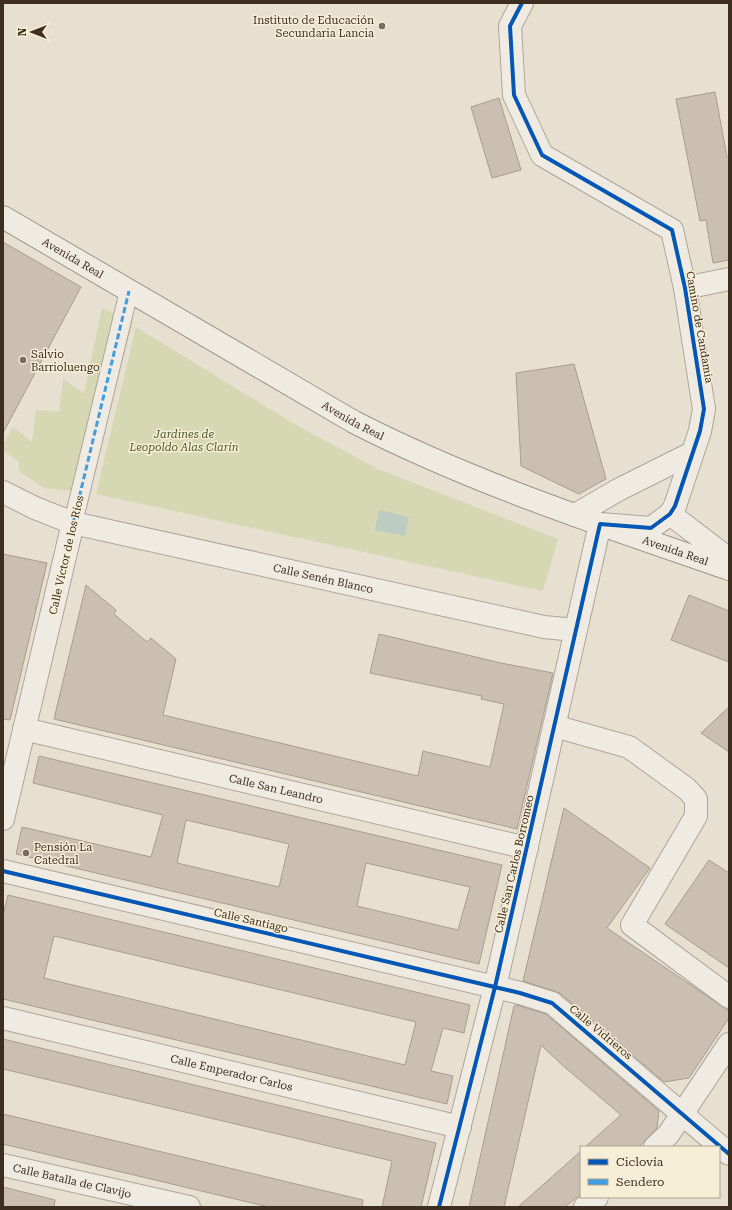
<svg xmlns="http://www.w3.org/2000/svg" width="732" height="1210" font-family="'Roboto Serif',serif">
	<style>
		.green { fill: #d6d7b3 }
		.water { fill: #bcccc2 }
		.building { fill: #cbbfb2; stroke: #a89c90; fill-rule: evenodd }
		.lines { fill: none; stroke-linecap: round; stroke-linejoin: round }
		.pedestrian-casing { stroke: #ada599; stroke-width: 20 }
		.minor-casing { stroke: #ada599; stroke-width: 24 }
		.secondary-casing { stroke: #9c958a; stroke-width: 24 }
		.pedestrian { stroke: #efebe3; stroke-width: 18 }
		.minor { stroke: #efebe3; stroke-width: 22 }
		.secondary { stroke: #efebe3; stroke-width: 22 }
		.quiet { stroke: #3f9de0; stroke-width: 3; stroke-dasharray: 6 3; stroke-linecap: butt }
		.cycleway-casing { stroke: #f7eed8; stroke-width: 6 }
		.cycleway { stroke: #0057b8; stroke-width: 4 }
		.poi-dot { fill: #786c5e; stroke: #f7eed8; stroke-width: 1.5 }
		.labels { text-anchor: middle; stroke-width: 3; stroke-linejoin: round; paint-order: stroke }
		.poi-label { font-size: 11px; fill: #3d2e20; stroke: #f7eed8; text-anchor: start }
		.street-label { font-size: 11px; fill: #3d2e20; stroke: #f7eed8 }
		.park-label { font-size: 11px; font-style: italic; fill: #4d5a26; stroke: #f7eed8 }
	</style>
	<rect width="100%" height="100%" fill="#e7e0d1"/>
	<path class="green" d="M 102,308 L 133,321 L 89,493 L 44,488 L 19,471 L 19,462 L 3,450 L 3,445 L 13,427 L 32,442 L 36,410 L 59,412 L 63,379 L 84,393 Z
		M 136,327 L 291,422 L 378,469 L 558,539 L 543,591 L 96,494 Z"/>
	<path class="water" d="M 379,510 L 409,517 L 405,536 L 375,530 Z"/>
	<path class="building" d="M 715,92 L 727,157 L 729,157 L 729,260 L 713,263 L 706,220 L 700,221 L 676,99 Z
		M 499,98 L 521,170 L 492,178 L 471,107 Z
		M 3,242 L 81,287 L 3,433 Z
		M 574,364 L 606,479 L 579,494 L 521,466 L 516,373 Z
		M 3,554 L 47,563 L 10,720 L 3,719 Z
		M 86,585 L 116,610 L 114,614 L 147,642 L 151,638 L 176,659 L 163,715 L 418,776 L 423,751 L 490,767 L 504,704 L 481,699 L 482,696 L 370,673 L 379,634 L 501,663 L 553,673 L 517,829 L 54,719 Z
		M 689,595 L 729,611 L 729,662 L 671,640 Z
		M 729,707 L 729,752 L 701,733 Z
		M 39,756 L 502,865 L 479,964 L 16,854 L 22,827 L 151,857 L 163,815 L 33,783 ZM 186,820 L 289,844 L 279,887 L 177,863 ZM 366,863 L 470,887 L 458,930 L 357,906 Z
		M 564,808 L 650,868 L 607,928 L 729,1011 L 729,1018 L 689,1078 L 664,1082 L 560,993 L 523,981 Z
		M 709,860 L 729,873 L 729,968 L 665,924 Z
		M 8,895 L 470,1005 L 464,1033 L 443,1028 L 431,1071 L 453,1076 L 447,1104 L 3,999 L 3,915 ZM 54,936 L 416,1022 L 405,1065 L 44,978 Z
		M 517,1005 L 546,1014 L 659,1111 L 657,1128 L 639,1147 L 585,1147 L 621,1115 L 561,1064 L 541,1045 L 504,1207 L 469,1207 L 514,1006 Z
		M 3,1039 L 436,1143 L 421,1207 L 382,1207 L 392,1161 L 3,1069 Z
		M 3,1114 L 363,1200 L 362,1207 L 269,1207 L 3,1144 Z
		M 581,1151 L 581,1194 L 576,1198 L 565,1207 L 518,1207 Z
		M 3,1187 L 55,1200 L 54,1207 L 3,1207 Z"/>
	<g class="lines">
		<defs>
			<path id="pedestrian" d="M 73,523 L 129,291"/>
			<g id="minor">
				<path d="M 685,288 L 729,279"/>
				<path id="s1" d="M 3,492 L 35,508 L 73,523 L 544,627 L 575,630"/>
				<path d="M 670,514 L 729,559"/>
				<path d="M 575,515 L 618,490 L 692,453"/>
				<path d="M 554,726 L 629,747 L 687,789 L 696,799 L 696,816 L 632,925 L 729,997"/>
				<path id="s2" d="M 24,729 L 527,848"/>
				<path d="M 3,819 L 73,523"/>
				<path d="M 3,871 L 520,993 L 552,1003 L 729,1154"/>
				<path id="s3" d="M 3,1018 L 460,1127"/>
				<path d="M 655,1147 L 668,1135 L 729,1044"/>
				<path id="s4" d="M 3,1165 L 189,1207"/>
				<path d="M 439,1207 L 495,987 L 600,524 L 651,528 L 670,514 L 675,506 L 700,431 L 704,409 L 685,288 L 672,230 L 542,155 L 514,95 L 510,26 L 522,3"/>
				<path d="M 585,1207 L 597,1197"/>
			</g>
			<g id="secondary">
				<path id="s5" d="M 3,217 L 354,422 C 473,483 602,525 729,569"/>
			</g>
		</defs>
		<use href="#pedestrian" class="pedestrian-casing"/>
		<use href="#minor" class="minor-casing"/>
		<use href="#secondary" class="secondary-casing"/>
		<use href="#pedestrian" class="pedestrian"/>
		<use href="#minor" class="minor"/>
		<use href="#secondary" class="secondary"/>
		<path class="quiet" d="M 73,523 L 129,291"/>
		<defs>
			<path id="cycleway" d="M 3,871 L 520,993 L 552,1003 L 729,1154
				M 439,1207 L 495,987 L 600,524 L 651,528 L 670,514 L 675,506 L 700,431 L 704,409 L 685,288 L 672,230 L 542,155 L 514,95 L 510,26 L 522,3"/>
		</defs>
		<use href="#cycleway" class="cycleway-casing"/>
		<use href="#cycleway" class="cycleway"/>
	</g>
	<g class="poi-dot">
		<circle cx="382" cy="26" r="4"/>
		<circle cx="23" cy="360" r="4"/>
		<circle cx="26" cy="853" r="4"/>
	</g>
	<g class="labels">
		<g class="poi-label">
			<text x="374" y="24" text-anchor="end">Instituto de Educación<tspan x="374" dy="13">Secundaria Lancia</tspan></text>
			<text x="31" y="358">Salvio<tspan x="31" dy="13">Barrioluengo</tspan></text>
			<text x="34" y="851">Pensión La<tspan x="34" dy="13">Catedral</tspan></text>
		</g>
		<g class="street-label">
			<text dy="4" stroke="none"><textPath href="#s5" startOffset="81">Avenida Real</textPath></text>
			<text transform="translate(700 327) rotate(80)" y="4">Camino de Candamia</text>
			<text dy="4" stroke="none"><textPath href="#s5" startOffset="405">Avenida Real</textPath></text>
			<text dy="4" stroke="none"><textPath href="#s5" startOffset="753">Avenida Real</textPath></text>
			<text transform="translate(66 555) rotate(-77)" y="4">Calle Víctor de los Ríos</text>
			<text dy="4" stroke="none"><textPath href="#s1" startOffset="333">Calle Senén Blanco</textPath></text>
			<text dy="4" stroke="none"><textPath href="#s2" startOffset="259">Calle San Leandro</textPath></text>
			<text transform="translate(514 864) rotate(-77)" y="4">Calle San Carlos Borromeo</text>
			<text transform="translate(251 920) rotate(13)" y="4">Calle Santiago</text>
			<text transform="translate(601 1032) rotate(40)" y="4">Calle Vidrieros</text>
			<text dy="4" stroke="none"><textPath href="#s3" startOffset="235">Calle Emperador Carlos</textPath></text>
			<text dy="4" stroke="none"><textPath href="#s4" startOffset="71">Calle Batalla de Clavijo</textPath></text>
		</g>
		<g class="park-label">
			<text x="184" y="438">Jardines de<tspan x="184" dy="13">Leopoldo Alas Clarín</tspan></text>
		</g>
	</g>
	<rect width="732" height="1210" fill="none" stroke="#3d2e20" stroke-width="8"/>
	<rect x="580" y="1146" width="140" height="52" fill="#f7eed8" stroke="#ada18e"/>
	<rect x="588" y="1159" width="20" height="6" fill="#0057b8" stroke="#ada18e"/>
	<text x="616" y="1166" font-size="12" fill="#3d2e20">Ciclovía</text>
	<rect x="588" y="1179" width="20" height="6" fill="#3f9de0" stroke="#ada18e"/>
	<text x="616" y="1186" font-size="12" fill="#3d2e20">Sendero</text>
	<g transform="translate(32 32) rotate(270)" stroke="#f7eed8" stroke-width="3" paint-order="stroke">
	<path d="M0-3L7 15L0 10L-7 15Z" fill="#3d2e20"/>
	<text y="-6" font-size="11" font-weight="bold" text-anchor="middle" fill="#3d2e20">N</text>
	</g>
</svg>
